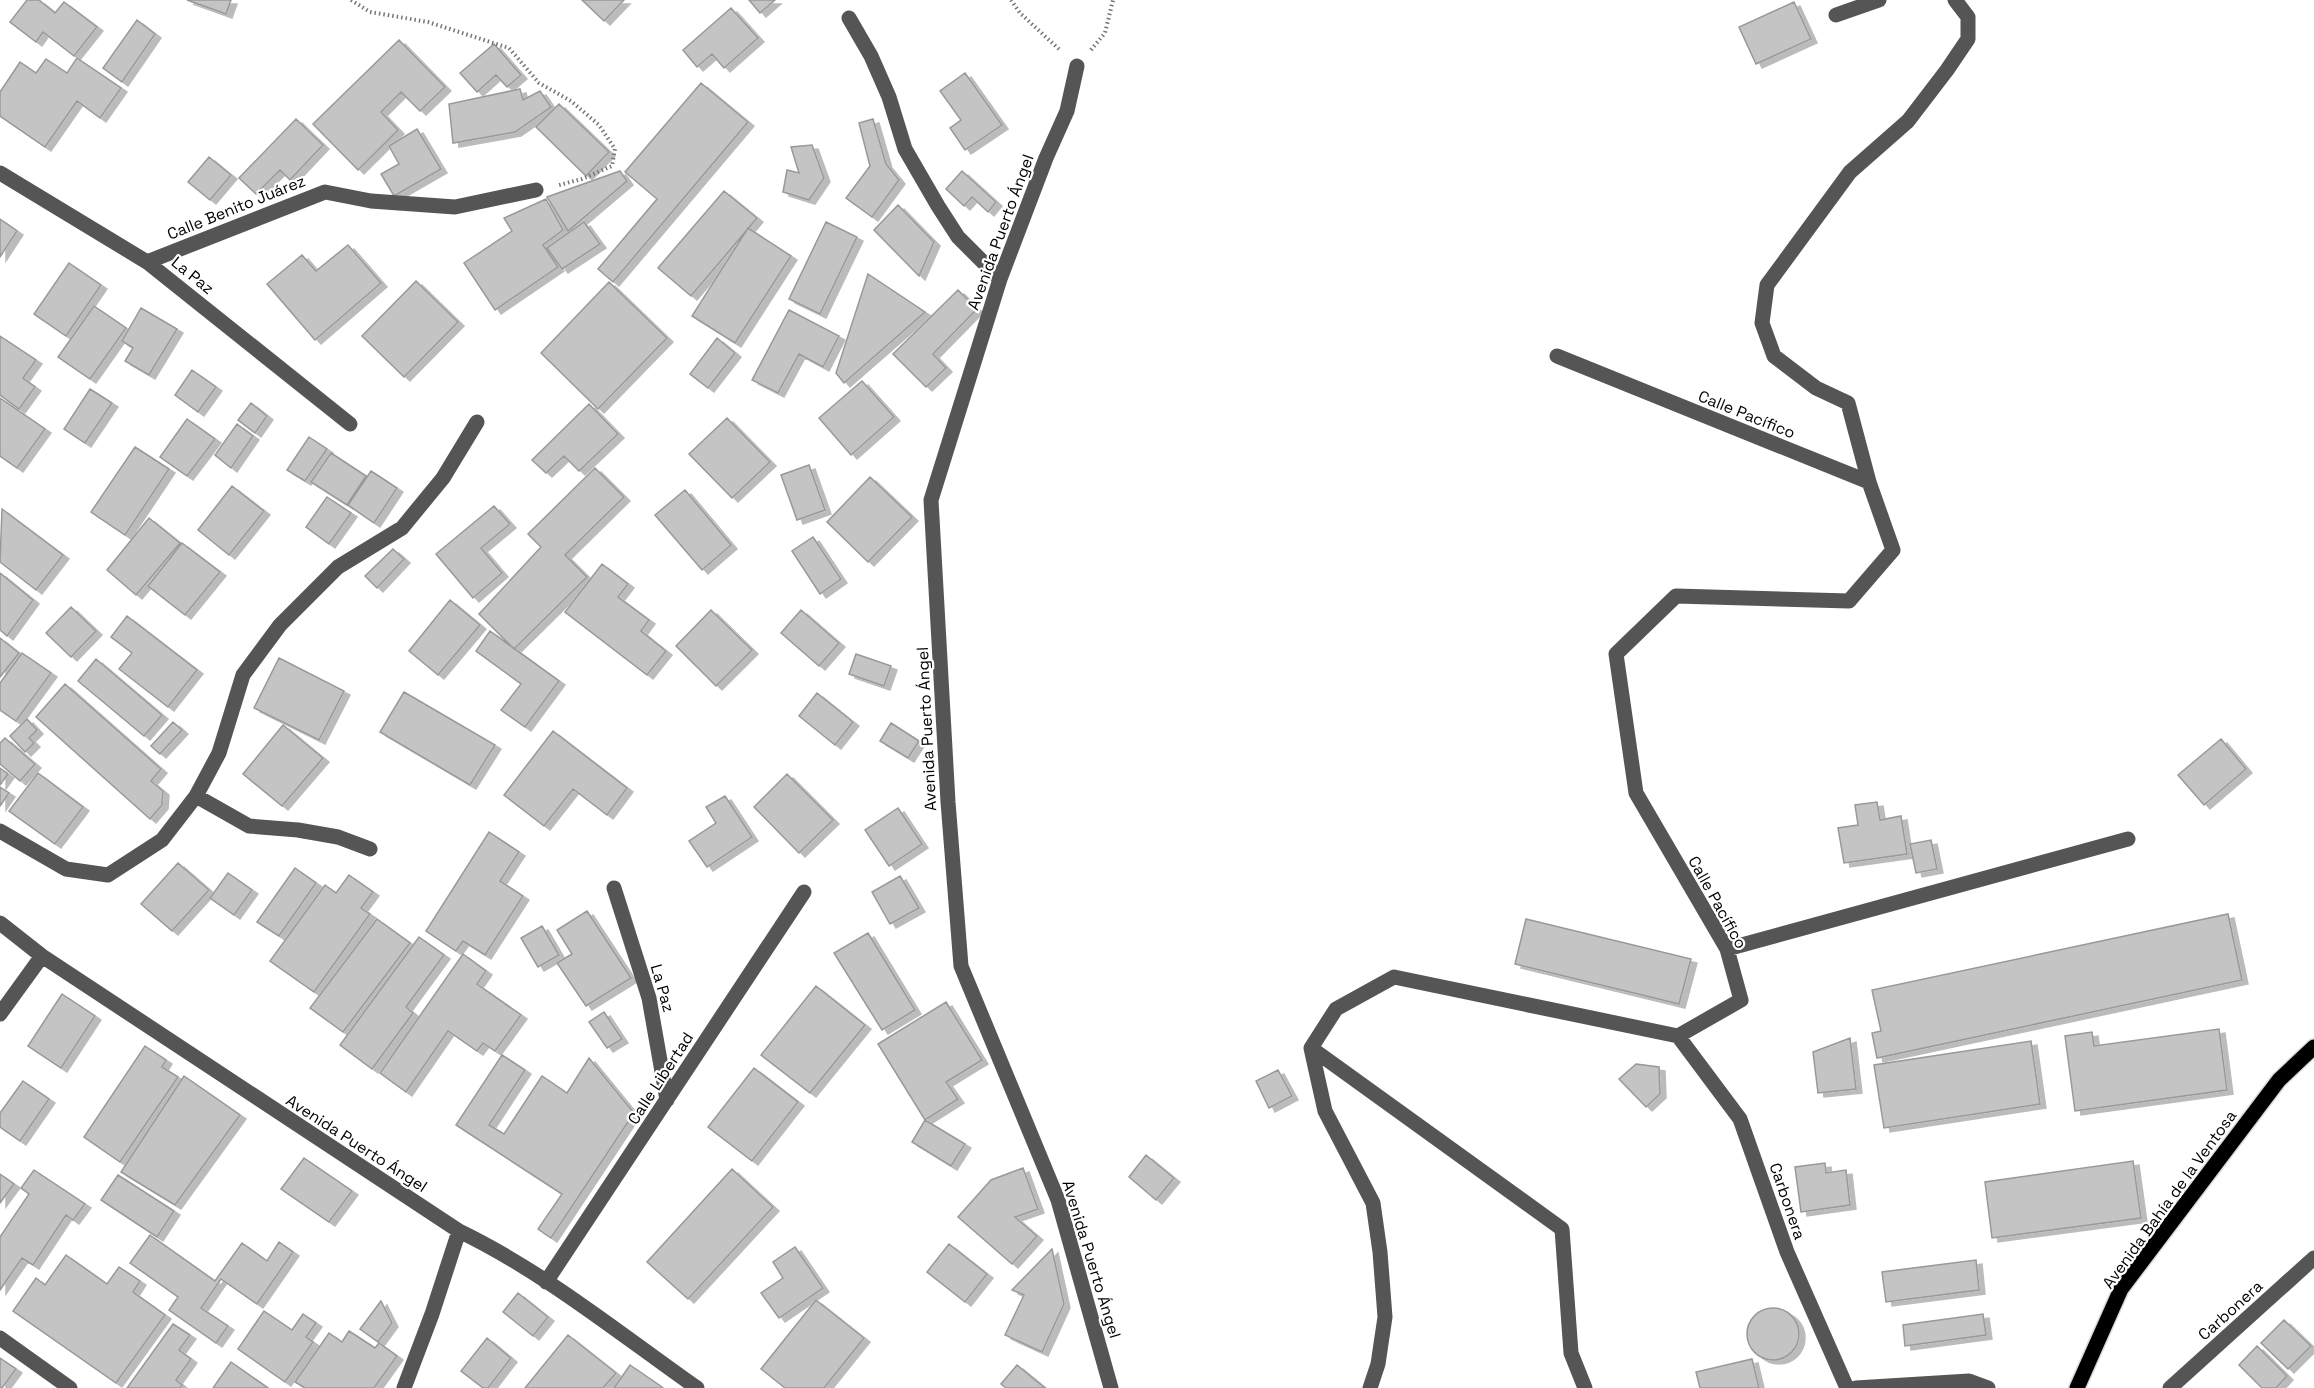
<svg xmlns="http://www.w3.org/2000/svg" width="2314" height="1388" font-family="'Space Grotesk',sans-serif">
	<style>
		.building { fill: #c4c4c4; stroke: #999; stroke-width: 1.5; filter: url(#shadow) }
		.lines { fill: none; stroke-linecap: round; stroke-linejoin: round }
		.major-casing { stroke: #dbdbdb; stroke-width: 18 }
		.path { stroke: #777; stroke-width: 4; stroke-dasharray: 1.5 3; stroke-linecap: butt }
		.minor { stroke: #555; stroke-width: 15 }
		.major { stroke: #000; stroke-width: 15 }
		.labels { text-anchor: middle; stroke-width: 4.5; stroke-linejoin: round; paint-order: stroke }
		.street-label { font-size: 16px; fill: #000; stroke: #fff }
	</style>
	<defs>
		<filter id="shadow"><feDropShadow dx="6" dy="4" stdDeviation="0" flood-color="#0004"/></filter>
	</defs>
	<rect width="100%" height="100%" fill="#fff"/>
	<path class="building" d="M 27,0 L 39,0 L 55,13 L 64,2 L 97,27 L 74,56 L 43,32 L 36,42 L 10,22 Z
		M 187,0 L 231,0 L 226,14 Z
		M 582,0 L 624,0 L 604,21 Z
		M 749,0 L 775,0 L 760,13 Z
		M 1794,2 L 1811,39 L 1756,64 L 1739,27 Z
		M 731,8 L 758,38 L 724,68 L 712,54 L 697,67 L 683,50 Z
		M 137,20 L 155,34 L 122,82 L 103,68 Z
		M 399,40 L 445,87 L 420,111 L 401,92 L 381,112 L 398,130 L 358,170 L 313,124 Z
		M 494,44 L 521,75 L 507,87 L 496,75 L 477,92 L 460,73 Z
		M 77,58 L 121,88 L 100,118 L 77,101 L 45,147 L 0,116 L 0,92 L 20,62 L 36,73 L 46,59 L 67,73 Z
		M 965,73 L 1002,125 L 965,150 L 950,128 L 961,120 L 940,91 Z
		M 701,83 L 748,122 L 613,282 L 598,269 L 657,199 L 625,172 Z
		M 520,89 L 523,100 L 540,91 L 551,107 L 515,132 L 453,143 L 449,104 Z
		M 559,104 L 609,152 L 586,176 L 536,127 Z
		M 296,119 L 323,145 L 290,180 L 280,170 L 256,194 L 239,178 Z
		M 873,119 L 886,164 L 899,180 L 872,217 L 846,198 L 870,166 L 859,123 Z
		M 417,129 L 441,169 L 394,196 L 381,174 L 399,164 L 389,146 Z
		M 812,145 L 824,178 L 809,200 L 783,192 L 787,170 L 799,173 L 791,147 Z
		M 209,157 L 231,175 L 210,200 L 188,182 Z
		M 620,171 L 627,181 L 568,231 L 547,197 Z
		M 962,171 L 996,202 L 988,212 L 972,197 L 964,206 L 946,189 Z
		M 724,191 L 757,218 L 691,296 L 658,268 Z
		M 546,199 L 563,230 L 543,245 L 558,267 L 495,310 L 464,263 L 512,231 L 504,218 Z
		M 898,205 L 934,242 L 919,276 L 874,230 Z
		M 0,219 L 17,231 L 0,257 Z
		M 584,222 L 600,244 L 562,269 L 547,248 Z
		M 826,222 L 857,237 L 820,314 L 789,299 Z
		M 748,228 L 791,256 L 735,343 L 692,316 Z
		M 348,245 L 381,283 L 315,340 L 267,284 L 302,255 L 316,271 Z
		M 69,263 L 101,285 L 66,336 L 34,314 Z
		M 868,274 L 925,312 L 844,383 L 836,373 Z
		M 416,281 L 458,322 L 404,377 L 362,336 Z
		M 609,282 L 667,338 L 598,409 L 541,353 Z
		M 958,290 L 977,309 L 933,354 L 946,368 L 926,387 L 893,354 Z
		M 94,306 L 126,328 L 90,379 L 58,357 Z
		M 141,308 L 177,329 L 149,375 L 125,361 L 133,348 L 122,341 Z
		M 789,310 L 839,336 L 823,367 L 799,354 L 778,393 L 752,380 Z
		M 0,336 L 36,360 L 23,378 L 35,387 L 19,409 L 0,395 Z
		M 717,338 L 735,353 L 708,388 L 690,374 Z
		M 192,370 L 216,387 L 198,412 L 175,395 Z
		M 862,381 L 894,417 L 851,455 L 819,418 Z
		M 90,389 L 112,403 L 85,443 L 64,429 Z
		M 0,398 L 45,429 L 17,468 L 0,456 Z
		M 251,403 L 267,416 L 255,433 L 238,420 Z
		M 589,404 L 618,434 L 579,471 L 564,456 L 546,473 L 532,460 Z
		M 727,418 L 770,462 L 732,498 L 689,454 Z
		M 187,419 L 215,439 L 187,476 L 160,457 Z
		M 237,424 L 253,436 L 231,468 L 215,455 Z
		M 309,437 L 327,449 L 305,481 L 287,470 Z
		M 135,447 L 169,469 L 125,535 L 91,512 Z
		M 331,453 L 366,476 L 347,505 L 311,482 Z
		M 809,465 L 825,510 L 797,520 L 781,475 Z
		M 595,468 L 624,497 L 565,555 L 587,577 L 514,649 L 479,614 L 541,547 L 528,534 Z
		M 371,471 L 397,488 L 374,523 L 348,505 Z
		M 870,477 L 912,517 L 868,562 L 827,522 Z
		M 232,486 L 264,511 L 229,555 L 198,530 Z
		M 685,490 L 731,545 L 702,570 L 655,515 Z
		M 327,497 L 351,513 L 329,544 L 306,527 Z
		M 494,506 L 510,524 L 481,548 L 502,573 L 473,598 L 436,554 Z
		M 2,509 L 63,555 L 36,590 L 0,562 Z
		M 149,518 L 180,543 L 136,595 L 107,570 Z
		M 813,537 L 841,579 L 820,594 L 792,551 Z
		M 182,543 L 220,572 L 185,615 L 148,586 Z
		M 393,549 L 404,559 L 377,588 L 365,576 Z
		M 602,564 L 628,584 L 618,597 L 649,620 L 641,631 L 666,651 L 647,675 L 565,612 Z
		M 0,573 L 33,600 L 7,636 L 0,630 Z
		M 450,600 L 480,625 L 438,675 L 409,651 Z
		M 71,607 L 96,631 L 71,657 L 46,633 Z
		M 711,610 L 752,650 L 716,686 L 676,646 Z
		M 801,610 L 839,643 L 819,666 L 781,633 Z
		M 127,616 L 197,670 L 168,707 L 119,669 L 132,653 L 111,637 Z
		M 490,631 L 559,681 L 525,727 L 501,710 L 521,684 L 476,651 Z
		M 0,638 L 19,653 L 0,677 Z
		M 22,653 L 51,673 L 16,721 L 0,710 L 0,683 Z
		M 856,654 L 891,666 L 884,686 L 849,674 Z
		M 279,658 L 344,691 L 319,740 L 254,708 Z
		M 96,659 L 162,715 L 144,736 L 78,681 Z
		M 65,684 L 161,769 L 151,781 L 163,791 L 162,805 L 150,819 L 36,717 Z
		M 404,692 L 495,745 L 470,785 L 380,732 Z
		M 817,693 L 853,722 L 835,745 L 799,716 Z
		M 27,719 L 37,730 L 29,738 L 34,743 L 25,752 L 10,736 Z
		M 173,722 L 182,730 L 160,754 L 151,746 Z
		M 891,723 L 919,741 L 908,758 L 880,741 Z
		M 283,725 L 323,758 L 282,806 L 243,774 Z
		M 553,731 L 627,788 L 607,815 L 573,789 L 544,826 L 504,795 Z
		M 5,738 L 35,764 L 20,781 L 0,764 L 0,743 Z
		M 2221,739 L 2246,769 L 2204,805 L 2178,775 Z
		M 0,768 L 8,774 L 0,785 Z
		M 38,773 L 83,807 L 55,844 L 9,811 Z
		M 787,774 L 833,820 L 799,853 L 754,807 Z
		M 0,787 L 9,793 L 0,806 Z
		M 725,796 L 752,837 L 707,867 L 689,841 L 716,823 L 706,807 Z
		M 1877,802 L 1880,820 L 1901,816 L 1907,854 L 1844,863 L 1838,828 L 1858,825 L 1855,805 Z
		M 898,808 L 922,844 L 889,866 L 865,830 Z
		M 489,832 L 519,852 L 500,881 L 523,896 L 485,955 L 463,941 L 456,951 L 426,931 Z
		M 1931,840 L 1937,869 L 1916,873 L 1910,844 Z
		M 178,863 L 209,890 L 172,931 L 141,904 Z
		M 295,868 L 316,883 L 279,936 L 257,922 Z
		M 228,873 L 252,890 L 234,915 L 210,898 Z
		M 349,875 L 373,892 L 361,908 L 370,914 L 314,992 L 270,961 L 325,885 L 336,893 Z
		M 900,876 L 919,908 L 890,924 L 872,892 Z
		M 587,911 L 631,978 L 586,1006 L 557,963 L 572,954 L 557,930 Z
		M 2228,914 L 2242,980 L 1877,1058 L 1872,1033 L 1881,1031 L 1872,990 Z
		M 377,919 L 410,943 L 343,1032 L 310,1008 Z
		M 1526,919 L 1691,959 L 1679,1004 L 1515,964 Z
		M 542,926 L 559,955 L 538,967 L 521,938 Z
		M 868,933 L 915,1010 L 882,1030 L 834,953 Z
		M 419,937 L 444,955 L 406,1007 L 413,1013 L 372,1069 L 340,1045 Z
		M 463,954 L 486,971 L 477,984 L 521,1015 L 495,1051 L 483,1043 L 477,1051 L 448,1031 L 406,1092 L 380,1073 Z
		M 816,986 L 865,1025 L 810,1093 L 761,1055 Z
		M 62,994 L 95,1016 L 61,1068 L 28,1046 Z
		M 946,1002 L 982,1060 L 946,1082 L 958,1099 L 925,1120 L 878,1044 Z
		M 604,1012 L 622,1039 L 607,1048 L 589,1022 Z
		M 2219,1029 L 2227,1090 L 2075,1111 L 2065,1036 L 2092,1032 L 2094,1046 Z
		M 1850,1038 L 1856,1089 L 1818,1093 L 1813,1052 Z
		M 2031,1041 L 2040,1104 L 1884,1128 L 1874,1065 Z
		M 145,1046 L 166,1060 L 162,1067 L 178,1077 L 120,1162 L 84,1137 Z
		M 502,1055 L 525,1070 L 489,1125 L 504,1134 L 542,1076 L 567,1093 L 589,1058 L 634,1113 L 551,1238 L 538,1229 L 562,1194 L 456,1125 Z
		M 1636,1064 L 1659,1067 L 1660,1094 L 1646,1107 L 1619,1079 Z
		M 754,1068 L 798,1102 L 752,1161 L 708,1127 Z
		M 1278,1070 L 1292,1096 L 1269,1108 L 1256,1081 Z
		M 184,1076 L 240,1115 L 175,1205 L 121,1172 Z
		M 23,1081 L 49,1099 L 20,1141 L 0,1127 L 0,1113 Z
		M 925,1120 L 965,1144 L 951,1166 L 912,1142 Z
		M 1146,1155 L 1174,1178 L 1156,1200 L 1129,1177 Z
		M 304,1158 L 352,1191 L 329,1222 L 281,1189 Z
		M 2133,1161 L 2141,1218 L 1992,1238 L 1985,1182 Z
		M 1825,1163 L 1826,1173 L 1846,1170 L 1850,1205 L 1801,1212 L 1795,1167 Z
		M 1023,1168 L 1038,1209 L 1015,1217 L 1037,1236 L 1012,1264 L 958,1217 L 991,1180 Z
		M 732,1169 L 773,1207 L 688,1299 L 647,1262 Z
		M 34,1170 L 85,1204 L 73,1220 L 66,1215 L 33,1265 L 22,1258 L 0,1290 L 0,1237 L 29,1194 L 21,1188 Z
		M 0,1174 L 14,1184 L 0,1203 Z
		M 118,1175 L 174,1211 L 157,1237 L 101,1200 Z
		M 150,1235 L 215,1281 L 242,1243 L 267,1261 L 279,1242 L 293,1252 L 257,1304 L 221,1279 L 201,1308 L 228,1326 L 216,1343 L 169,1310 L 178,1297 L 130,1263 Z
		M 949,1244 L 987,1274 L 965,1302 L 927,1272 Z
		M 795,1247 L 823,1288 L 779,1318 L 761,1293 L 783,1278 L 773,1262 Z
		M 1052,1249 L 1064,1304 L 1042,1352 L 1005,1335 L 1024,1295 L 1012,1290 Z
		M 66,1255 L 107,1284 L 119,1267 L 140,1281 L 133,1292 L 165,1315 L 116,1383 L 13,1311 L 36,1278 L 45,1285 Z
		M 1976,1260 L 1979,1290 L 1886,1302 L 1882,1272 Z
		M 518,1293 L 548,1317 L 533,1336 L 503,1312 Z
		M 816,1300 L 864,1338 L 824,1388 L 785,1388 L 761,1369 Z
		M 381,1301 L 392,1323 L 378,1342 L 360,1329 Z
		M1747 1334a26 26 0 1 1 52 0a26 26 0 1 1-52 0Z
		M 264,1311 L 292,1330 L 303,1314 L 316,1323 L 306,1337 L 313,1342 L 285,1382 L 238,1349 Z
		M 1983,1314 L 1986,1335 L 1905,1346 L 1903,1325 Z
		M 2284,1320 L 2311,1346 L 2288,1369 L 2261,1343 Z
		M 173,1324 L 190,1335 L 179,1350 L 191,1359 L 176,1380 L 182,1385 L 180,1388 L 127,1388 Z
		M 349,1331 L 375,1348 L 379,1343 L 397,1356 L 374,1388 L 305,1388 L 295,1382 L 329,1333 L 342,1342 Z
		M 568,1335 L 616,1373 L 603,1388 L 525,1388 Z
		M 487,1338 L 511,1358 L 488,1388 L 483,1388 L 461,1371 Z
		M 2257,1346 L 2287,1376 L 2276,1388 L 2262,1388 L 2239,1365 Z
		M 0,1358 L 16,1369 L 2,1388 L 0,1388 Z
		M 1752,1359 L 1759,1388 L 1700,1388 L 1696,1372 Z
		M 231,1362 L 268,1388 L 213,1388 Z
		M 630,1365 L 662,1387 L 661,1388 L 614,1388 Z
		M 1017,1365 L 1045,1388 L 1006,1388 L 1001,1384 Z"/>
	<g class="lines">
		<defs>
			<path id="major" d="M 2077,1388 L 2121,1289 L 2279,1080 L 2314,1047"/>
		</defs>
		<use href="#major" class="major-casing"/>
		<path class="path" d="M 351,0 L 370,12 L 428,22 L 509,48 L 539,83 L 571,101 L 599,125 L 615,149 L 612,166 L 582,179 L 559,185
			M 1011,0 L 1020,13 L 1061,51
			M 1091,50 L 1105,33 L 1113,0"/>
		<path class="minor" d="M 1836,15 L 1879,0
			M 849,18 L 871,56 L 889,97 L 905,149 L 938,206 L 958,237 L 1000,279
			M 1077,66 L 1067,111 L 1046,158 L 1000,279 L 931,500 L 948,802 L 961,966 L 1058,1200 L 1111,1388
			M 0,173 L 147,262 L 350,424
			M 147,262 L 325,192 L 371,201 L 455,207 L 536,190
			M 1557,356 L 1869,482 L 1893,550 L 1849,601 L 1676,596 L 1616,654 L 1636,793 L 1727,949 L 1741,1000 L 1678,1036 L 1394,977 L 1336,1009 L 1311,1048 L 1562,1229 L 1571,1353 L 1585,1388
			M 1869,482 L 1848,403 L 1816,388 L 1774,356 L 1762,323 L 1767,285 L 1850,172 L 1908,121 L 1947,70 L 1968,39 L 1968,17 L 1955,0
			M 196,796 L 249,826 L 298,830 L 338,837 L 370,849
			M 0,831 L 66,869 L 108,875 L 162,840 L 196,796 L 219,753 L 243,675 L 280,625 L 338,567 L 402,528 L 443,478 L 477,422
			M 614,888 L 649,998 L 667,1100
			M 0,923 L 42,956 L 459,1231 C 544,1272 620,1334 697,1388
			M 1727,949 L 2128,839
			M 0,1014 L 42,956
			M 1678,1036 L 1740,1119 L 1787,1252 L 1847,1388
			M 1311,1048 L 1325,1111 L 1373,1203 L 1380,1252 L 1385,1317 L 1378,1364 L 1370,1388
			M 546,1282 L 804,892
			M 0,1338 L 70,1388
			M 404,1388 L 432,1314 L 459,1231
			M 1856,1388 L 1969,1381 L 1988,1388
			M 2170,1388 L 2314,1258"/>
		<use href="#major" class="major"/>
	</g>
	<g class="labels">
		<g class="street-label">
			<text transform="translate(236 207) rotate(-22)" y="6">Calle Benito Juárez</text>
			<text transform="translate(1000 232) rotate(-70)" y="6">Avenida Puerto Ángel</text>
			<text transform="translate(193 275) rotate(39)" y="6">La Paz</text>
			<text transform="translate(1747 414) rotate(22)" y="6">Calle Pacífico</text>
			<text transform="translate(926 729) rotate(-93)" y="6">Avenida Puerto Ángel</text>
			<text transform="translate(1718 902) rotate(61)" y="6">Calle Pacífico</text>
			<text transform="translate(663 988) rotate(74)" y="6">La Paz</text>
			<text transform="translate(660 1078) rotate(-57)" y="6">Calle Libertad</text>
			<text transform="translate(357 1143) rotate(33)" y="6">Avenida Puerto Ángel</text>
			<text transform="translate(2169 1199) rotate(-54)" y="6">Avenida Bahía de la Ventosa</text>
			<text transform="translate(1788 1201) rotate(71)" y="6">Carbonera</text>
			<text transform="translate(1092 1259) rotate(73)" y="6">Avenida Puerto Ángel</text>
			<text transform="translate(2230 1310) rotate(-42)" y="6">Carbonera</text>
		</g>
	</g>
</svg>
